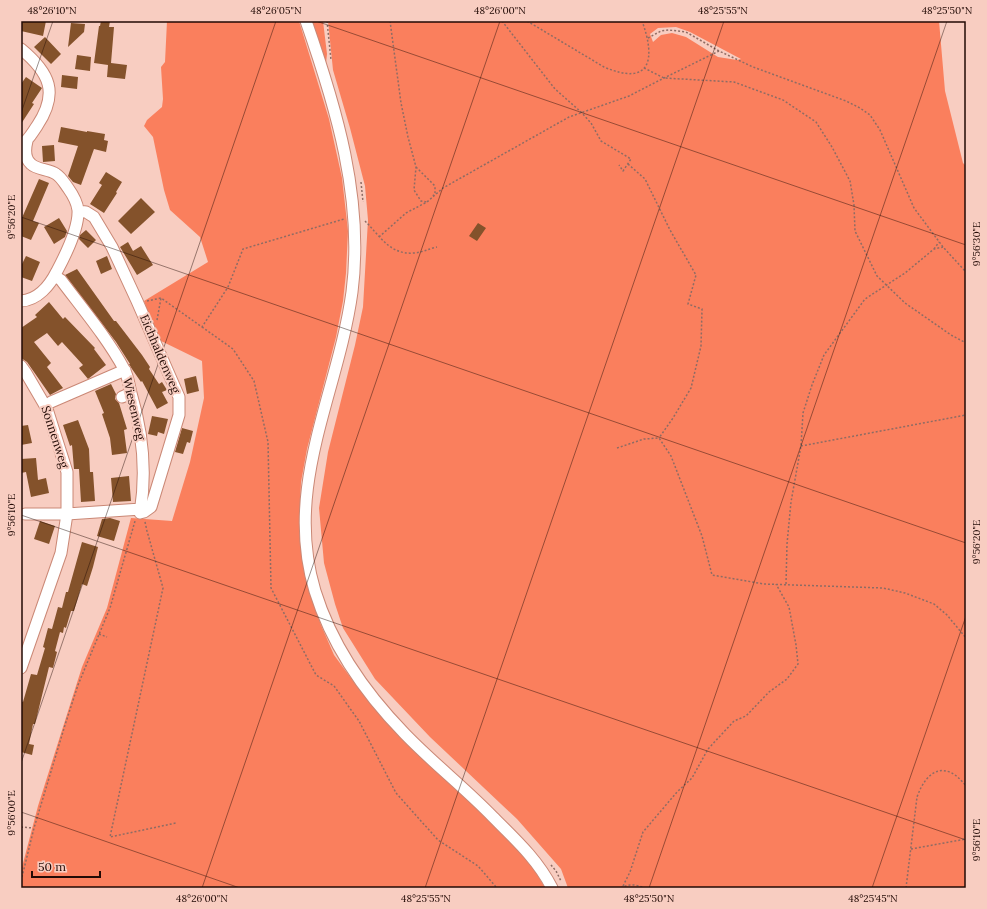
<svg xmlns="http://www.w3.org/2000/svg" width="987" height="909" font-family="Lora,serif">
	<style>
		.green { fill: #fa7f5d; fill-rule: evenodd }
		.building { fill: #84522b }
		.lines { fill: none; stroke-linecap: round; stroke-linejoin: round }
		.minor-casing { stroke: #ca8876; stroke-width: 13 }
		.path { stroke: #8e6c64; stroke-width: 1.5; stroke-dasharray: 2 2; stroke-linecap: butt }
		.minor { stroke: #fff; stroke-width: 11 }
		.ticks { fill: none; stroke: #220a05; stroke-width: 1; stroke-opacity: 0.45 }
		.labels { text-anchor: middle; stroke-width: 4; stroke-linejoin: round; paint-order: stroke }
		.street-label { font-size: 12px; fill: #220a05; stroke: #f8cdc1 }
		.neatline { fill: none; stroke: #220a05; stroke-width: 1.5 }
		.ticks-label { font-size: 10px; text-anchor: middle; fill: #220a05 }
	</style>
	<rect width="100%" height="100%" fill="#f8cdc1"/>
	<path class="green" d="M 167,21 L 299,21 L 329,119 L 342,178 L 348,231 L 346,273 L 343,301 L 336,337 L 307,449 L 301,482 L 299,531 L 303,559 L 310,592 L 321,625 L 334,655 L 359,689 L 383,718 L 514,845 L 533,867 L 545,888 L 21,888 L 21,871 L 38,806 L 82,667 L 107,608 L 131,518 L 172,521 L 190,462 L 204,398 L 202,361 L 157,339 L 144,301 L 208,262 L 200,237 L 170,210 L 164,190 L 153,137 L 144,126 L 147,120 L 162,107 L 163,99 L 161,67 L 165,62 Z
		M 311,21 L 323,21 L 327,54 L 326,63 Z
		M 328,21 L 939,21 L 945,91 L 963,163 L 966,166 L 966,888 L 568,888 L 561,869 L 517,819 L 430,737 L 375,679 L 343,628 L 335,604 L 324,563 L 319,508 L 328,452 L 355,345 L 363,307 L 368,220 L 365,186 L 350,128 L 333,70 ZM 676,27 L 690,32 L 741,59 L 737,60 L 718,57 L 686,37 L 672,33 L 661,35 L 653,42 L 650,34 L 658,28 Z"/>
	<path class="building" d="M 21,21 L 46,21 L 43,36 L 21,31 Z
		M 101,21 L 110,21 L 109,27 L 114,27 L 111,63 L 127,65 L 125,79 L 107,77 L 108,65 L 94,63 L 99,26 L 100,26 Z
		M 71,23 L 85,24 L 84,32 L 68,47 Z
		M 45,37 L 61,54 L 51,64 L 34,47 Z
		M 77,55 L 91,57 L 90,71 L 75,69 Z
		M 62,75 L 78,77 L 77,89 L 61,87 Z
		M 26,77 L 42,88 L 32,103 L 34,104 L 21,124 L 21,84 Z
		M 61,127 L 87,132 L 87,131 L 105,134 L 104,140 L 108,141 L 106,152 L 94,149 L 81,185 L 73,182 L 68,176 L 78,146 L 58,142 Z
		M 54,145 L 55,161 L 43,162 L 42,146 Z
		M 106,172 L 122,182 L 116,192 L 117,193 L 104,213 L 90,204 L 102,185 L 99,183 Z
		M 39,179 L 49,183 L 33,221 L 39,223 L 31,240 L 21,236 L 21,220 Z
		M 141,198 L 155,212 L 131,234 L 118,221 Z
		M 59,218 L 67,231 L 65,237 L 54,244 L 44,227 Z
		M 478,223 L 486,228 L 477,241 L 469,236 Z
		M 86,230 L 96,240 L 88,248 L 79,239 L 80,235 Z
		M 128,242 L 133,251 L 141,246 L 153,265 L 137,275 L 120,247 Z
		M 26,256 L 40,262 L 32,281 L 21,277 L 21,266 Z
		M 107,256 L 112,269 L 101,274 L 96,261 Z
		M 77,269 L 114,321 L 116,321 L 142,355 L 150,367 L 149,369 L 159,384 L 162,382 L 167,390 L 162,392 L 168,403 L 157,409 L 142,381 L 141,382 L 132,369 L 129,364 L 130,364 L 116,342 L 65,275 Z
		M 49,302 L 63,319 L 65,317 L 95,348 L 94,349 L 106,365 L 88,379 L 79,368 L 83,365 L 62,342 L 58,346 L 47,333 L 34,342 L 51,363 L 47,367 L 63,388 L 50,395 L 27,362 L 21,358 L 21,328 L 37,317 L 35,315 Z
		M 196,376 L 199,391 L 187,394 L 184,379 Z
		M 111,384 L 116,394 L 115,399 L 119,403 L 127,429 L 124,430 L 127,453 L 112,455 L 110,438 L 102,414 L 104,413 L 95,391 Z
		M 152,416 L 168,419 L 164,434 L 158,432 L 157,436 L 148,434 Z
		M 78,420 L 89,449 L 90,472 L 93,472 L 95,501 L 81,502 L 79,469 L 74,469 L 72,445 L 70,446 L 63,425 Z
		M 28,425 L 32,443 L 21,445 L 21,426 Z
		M 182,428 L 193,431 L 190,443 L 187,442 L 183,454 L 175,452 Z
		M 36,458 L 38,480 L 46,478 L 49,493 L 31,497 L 26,472 L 21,473 L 21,459 Z
		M 129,476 L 131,501 L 113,502 L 111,478 Z
		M 110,518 L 120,521 L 114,541 L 97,536 L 102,519 Z
		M 40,521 L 55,526 L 49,544 L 34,539 Z
		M 82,542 L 98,547 L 93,567 L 87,586 L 82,584 L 74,611 L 71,611 L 66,628 L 64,627 L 63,633 L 60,632 L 55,651 L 57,652 L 53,668 L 49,667 L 35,724 L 33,724 L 29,744 L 34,745 L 32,755 L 21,752 L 21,701 L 23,702 L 31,674 L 37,675 L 45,648 L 43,647 L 48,628 L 52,629 L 58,607 L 62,608 L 66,592 L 68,592 Z"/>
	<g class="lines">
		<defs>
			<path id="minor" d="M 306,21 C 336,107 364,199 352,292 C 338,394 283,486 315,591 C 332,646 365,693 405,734 C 433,763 465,788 493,817 C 515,839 538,860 552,888
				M 21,49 C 50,73 59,93 37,126 C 32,133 29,140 21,145
				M 55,276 L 61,280 C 82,308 108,339 124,369 C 128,376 129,385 131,393 C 143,433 147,471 140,513 L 144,512 L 151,507 L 179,415 L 179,397 L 137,301 L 112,247 L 94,217 L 86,212 L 78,211
				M 21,301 C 38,300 50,285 57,271 C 65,256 79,227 78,210 C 77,202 73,195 68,188 C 65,184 61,177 56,174 C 49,169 37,170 31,164 C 24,158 25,149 27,141
				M 21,366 L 26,373 L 47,409 L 67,472 L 67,514 L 61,553 L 21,668
				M 122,397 L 131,393
				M 51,402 L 125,370
				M 25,514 L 67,514 L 141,509"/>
		</defs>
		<use href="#minor" class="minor-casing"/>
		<path class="path" d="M 327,21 L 331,60
			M 390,21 L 401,103 L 408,137 L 416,167 L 414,190 L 421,201 L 427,202
			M 502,21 L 555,89 L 581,112 L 591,123 L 601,141 L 631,159 L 623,171 L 619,165
			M 527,21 L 604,67 C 651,87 656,59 642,21
			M 648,38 L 661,31 L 669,30 L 686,32 L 719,51 L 753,67 L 846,101 L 860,108 L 870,115 L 880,130 L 914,208 L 943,247 L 966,272
			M 644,68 L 664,78 L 734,82 L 783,100 L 816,122 L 832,147 L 850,181 L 854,205 L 855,231 L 877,276 L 905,303 L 951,335 L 966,343
			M 628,164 L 645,179 L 670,230 L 696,275 L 688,304 L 702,309 L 701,346 L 691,388 L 673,418 L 659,438
			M 416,167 L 435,186 L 435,193 L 433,196
			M 361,182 L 363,202
			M 365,221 C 379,235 390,255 413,253 C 421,253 428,249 437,247
			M 379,237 L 406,213 L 427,202 L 443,188 L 569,117 L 629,96 L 664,78 L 719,51
			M 934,249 L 939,242
			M 147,301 L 161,298 L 202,327 L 228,287 L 243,249 L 344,219
			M 157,320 L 161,298
			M 202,327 L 233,349 L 254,381 L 268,442 L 271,588 L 316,675 L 334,686 L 359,721 L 396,793 L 438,840 L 478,866 L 497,888
			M 801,446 L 966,415
			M 617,448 L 644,439 L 659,438 L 671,456 L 702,536 L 712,575 L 764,584 L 883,588 L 905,593 L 934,604 L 947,615 L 966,638
			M 145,522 L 147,531 L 163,588 L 110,837 L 176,823
			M 786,584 L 787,544 L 791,502 L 801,446 L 803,413 L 812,385 L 824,355 L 865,299 L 905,273 L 934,249 L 943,247
			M 99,634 L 107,637
			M 21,827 L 33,828
			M 911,849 L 966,839
			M 551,865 L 556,871 L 561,881
			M 21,881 L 34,828 L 65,725 L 78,685 L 110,608 L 135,521
			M 623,886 L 630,872 L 643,832 L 677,792 L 692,778 L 708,749 L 734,721 L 746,716 L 769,692 L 787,679 L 798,664 L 796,645 L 789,607 L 776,584
			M 621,888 C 627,884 637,884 644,888
			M 906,888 L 917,797 C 927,769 946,760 966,786"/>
		<use href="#minor" class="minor"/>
	</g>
	<path class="ticks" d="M 316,21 L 966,245M 21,113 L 53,21M 21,217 L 966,543M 21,515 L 966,840M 21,763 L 276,21M 21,812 L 240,888M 202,888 L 500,21M 425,888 L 724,21M 649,888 L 947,21M 872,888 L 966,616"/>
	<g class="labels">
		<g class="street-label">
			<text transform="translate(160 354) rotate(67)" y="4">Eichhaldenweg</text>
			<text transform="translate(134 409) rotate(77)" y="4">Wiesenweg</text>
			<text transform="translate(55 437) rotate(72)" y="4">Sonnenweg</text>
		</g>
	</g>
	<rect width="987" height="909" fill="none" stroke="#f8cdc1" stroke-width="44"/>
	<path d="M32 871v6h68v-6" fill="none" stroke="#220a05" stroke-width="2"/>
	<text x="38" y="871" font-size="12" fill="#220a05" stroke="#f8cdc1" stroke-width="3" paint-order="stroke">50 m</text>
	<rect x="22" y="22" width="943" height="865" class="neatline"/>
	<g class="ticks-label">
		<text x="52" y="14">48°26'10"N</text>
		<text x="276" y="14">48°26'05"N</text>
		<text x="500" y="14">48°26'00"N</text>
		<text x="723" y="14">48°25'55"N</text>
		<text x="947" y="14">48°25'50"N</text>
		<text transform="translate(11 217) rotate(-90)" y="4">9°56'20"E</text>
		<text transform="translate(976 244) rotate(-90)" y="4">9°56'30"E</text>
		<text transform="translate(11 515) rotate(-90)" y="4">9°56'10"E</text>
		<text transform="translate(976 542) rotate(-90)" y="4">9°56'20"E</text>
		<text transform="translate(11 813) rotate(-90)" y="4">9°56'00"E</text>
		<text transform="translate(976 840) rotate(-90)" y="4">9°56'10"E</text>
		<text x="202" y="902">48°26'00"N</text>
		<text x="426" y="902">48°25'55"N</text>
		<text x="649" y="902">48°25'50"N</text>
		<text x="873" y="902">48°25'45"N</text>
	</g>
</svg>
